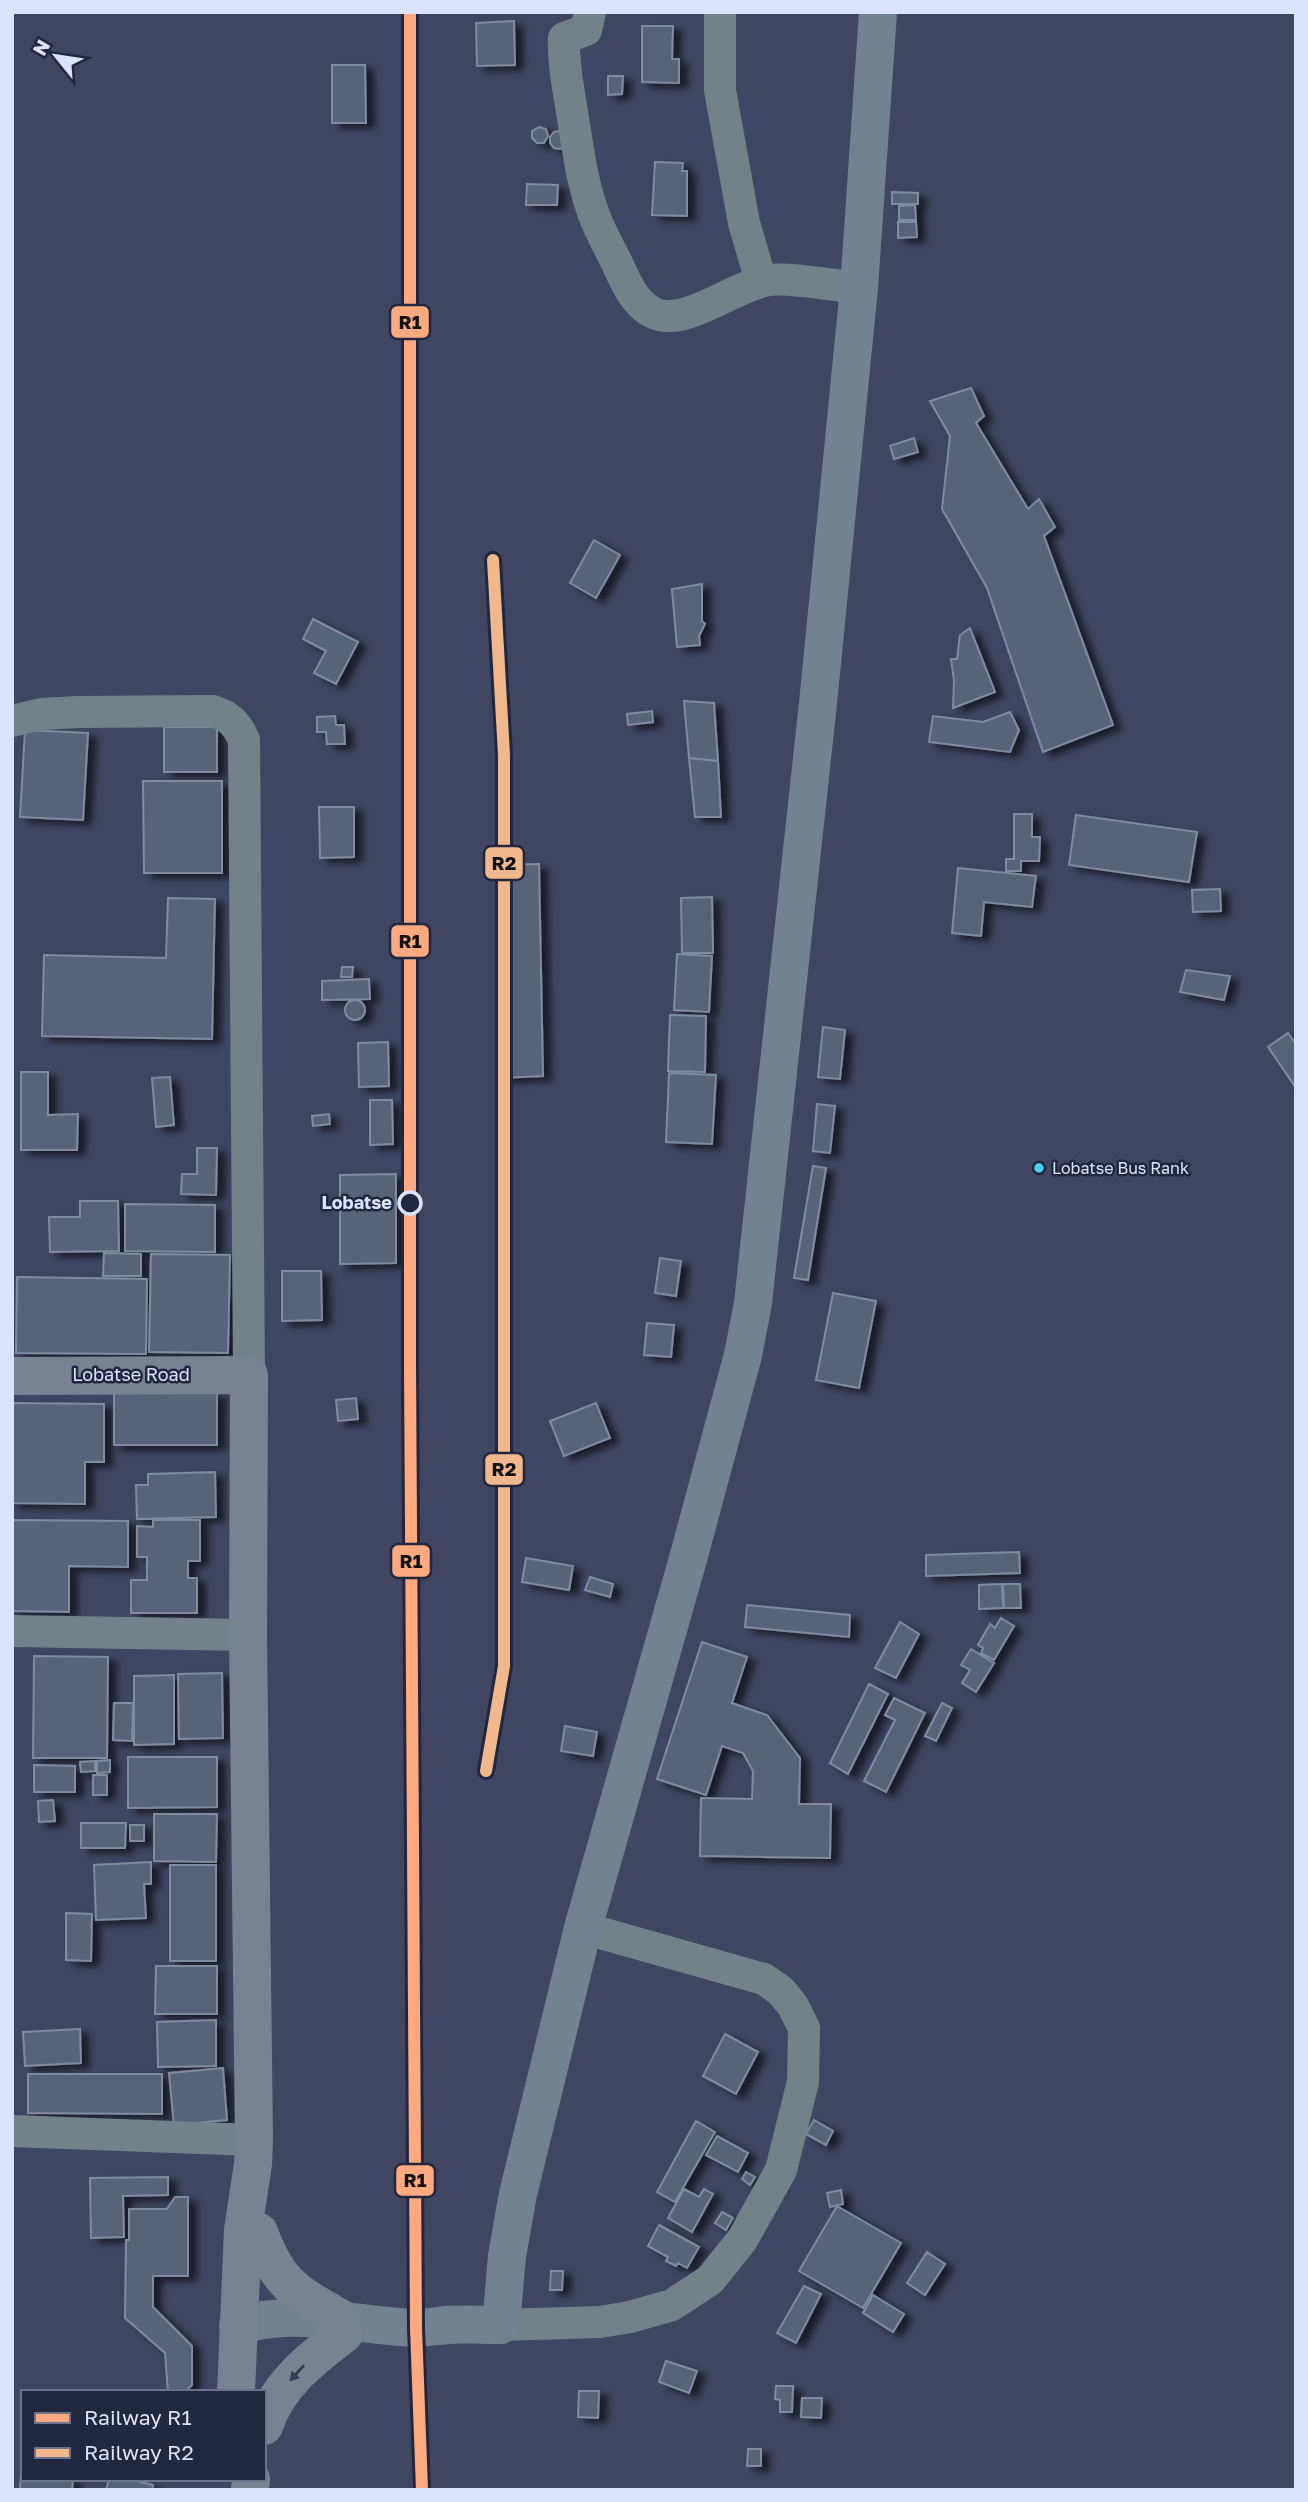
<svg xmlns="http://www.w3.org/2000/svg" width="1308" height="2502" font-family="'Golos Text',sans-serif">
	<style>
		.building { fill: #586379; stroke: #7f8ba1; stroke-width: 2; filter: url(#shadow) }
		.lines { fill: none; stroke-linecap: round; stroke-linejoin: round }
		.minor { stroke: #728288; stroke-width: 32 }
		.major { stroke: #738290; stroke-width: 38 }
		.highway { stroke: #798290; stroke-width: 38 }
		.rail-1-casing { stroke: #21273f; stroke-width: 18 }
		.rail-2-casing { stroke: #21273f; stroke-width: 18 }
		.rail-1 { stroke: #ffa980; stroke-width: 12 }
		.rail-2 { stroke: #f1b78d; stroke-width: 12 }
		.oneway { fill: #373e53 }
		.bus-dot { fill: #4dcfeb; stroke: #21273f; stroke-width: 2.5 }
		.stop-dot { fill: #21273f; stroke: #dbe3fd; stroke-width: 3.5 }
		.labels { text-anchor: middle; stroke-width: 5; stroke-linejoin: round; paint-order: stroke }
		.bus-label { font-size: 16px; fill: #dbe3fd; stroke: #21273f; text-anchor: start }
		.stop-label { font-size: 18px; font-weight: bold; fill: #dbe3fd; stroke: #21273f; text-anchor: end }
		.street-label { font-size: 18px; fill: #dbe3fd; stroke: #21273f }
		.line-badge { stroke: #21273f; stroke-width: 2.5 }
		.pale-badge-label { font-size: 19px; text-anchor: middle; font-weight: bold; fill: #111 }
	</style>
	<defs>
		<filter id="shadow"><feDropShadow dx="8" dy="4.5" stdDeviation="3.5" flood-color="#0009"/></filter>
	</defs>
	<rect width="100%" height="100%" fill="#404662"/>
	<path class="building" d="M 514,21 L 515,65 L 477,66 L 476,23 Z
		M 642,26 L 673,26 L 672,59 L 679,59 L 679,83 L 642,82 Z
		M 332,65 L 365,65 L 366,123 L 332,123 Z
		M 608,76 L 623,76 L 622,94 L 608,95 Z
		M 539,127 L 546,129 L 548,136 L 544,143 L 537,143 L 532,138 L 532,131 Z
		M 560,131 L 565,146 L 560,149 L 554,148 L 550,143 L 550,137 L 554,132 Z
		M 655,162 L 683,163 L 682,171 L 687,171 L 687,216 L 652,215 Z
		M 527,184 L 558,185 L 557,205 L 526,205 Z
		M 892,192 L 918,193 L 918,204 L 892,204 Z
		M 915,205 L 916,220 L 899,220 L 899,206 Z
		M 898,222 L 916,222 L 917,237 L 898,238 Z
		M 971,388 L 984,416 L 976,423 L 1028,509 L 1039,499 L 1055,527 L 1044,536 L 1113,725 L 1043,752 L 987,588 L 942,509 L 950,436 L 930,401 Z
		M 914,438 L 918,452 L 894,459 L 890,446 Z
		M 594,540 L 620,555 L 596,598 L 570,583 Z
		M 702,584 L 702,621 L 705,624 L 699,636 L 700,645 L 677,647 L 672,589 Z
		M 313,619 L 358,642 L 336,684 L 314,673 L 326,651 L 303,639 Z
		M 970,628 L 995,692 L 953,708 L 954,680 L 951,659 L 957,659 L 960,635 Z
		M 684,701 L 714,703 L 718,761 L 689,758 Z
		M 652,711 L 653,722 L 628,725 L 627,714 Z
		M 1010,712 L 1019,730 L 1010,752 L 929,742 L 933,716 L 983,722 Z
		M 335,716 L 336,725 L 344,725 L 345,744 L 327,744 L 326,732 L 317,732 L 317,717 Z
		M 164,727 L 217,727 L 217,772 L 164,772 Z
		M 25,730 L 88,733 L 83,820 L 20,817 Z
		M 689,758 L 718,761 L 721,817 L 695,817 Z
		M 143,781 L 222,781 L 222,873 L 144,873 Z
		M 319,807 L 354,807 L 354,857 L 320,858 Z
		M 1014,814 L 1032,814 L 1032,837 L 1040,837 L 1039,861 L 1021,861 L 1021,871 L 1006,871 L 1006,859 L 1014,859 Z
		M 1076,815 L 1197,832 L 1189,882 L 1069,865 Z
		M 539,864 L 543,1076 L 500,1078 L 496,865 Z
		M 958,868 L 1036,876 L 1032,907 L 984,902 L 981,936 L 952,933 Z
		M 1220,889 L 1221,911 L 1193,912 L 1192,890 Z
		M 712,897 L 713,953 L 682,953 L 681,898 Z
		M 168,898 L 215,899 L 212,1039 L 42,1036 L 44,955 L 166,958 Z
		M 677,954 L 712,956 L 709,1012 L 674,1010 Z
		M 342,967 L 353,967 L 352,977 L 341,977 Z
		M 1186,970 L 1230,976 L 1224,1000 L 1180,992 Z
		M 369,979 L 370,999 L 322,1000 L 322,981 Z
		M345 1010a10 10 0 1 1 20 0a10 10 0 1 1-20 0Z
		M 670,1015 L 706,1016 L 705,1072 L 668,1071 Z
		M 823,1027 L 845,1030 L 840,1079 L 818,1077 Z
		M 1288,1033 L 1296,1044 L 1296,1088 L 1268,1047 Z
		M 388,1042 L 389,1086 L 359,1087 L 358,1043 Z
		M 21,1072 L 48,1072 L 48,1115 L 78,1114 L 77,1150 L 21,1150 Z
		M 669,1073 L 716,1075 L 712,1144 L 666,1142 Z
		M 170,1077 L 174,1125 L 156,1127 L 152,1078 Z
		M 370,1100 L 392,1100 L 393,1144 L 370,1145 Z
		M 817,1104 L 835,1106 L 830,1153 L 813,1151 Z
		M 329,1114 L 330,1124 L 313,1126 L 312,1116 Z
		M 197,1148 L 217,1148 L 216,1195 L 181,1194 L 182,1174 L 197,1174 Z
		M 813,1166 L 826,1168 L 808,1280 L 794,1278 Z
		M 396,1174 L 396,1263 L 340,1264 L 340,1175 Z
		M 80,1201 L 118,1201 L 119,1251 L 50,1252 L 49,1217 L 80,1217 Z
		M 125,1204 L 215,1205 L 215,1252 L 125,1251 Z
		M 104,1253 L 141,1254 L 141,1276 L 103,1276 Z
		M 151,1254 L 230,1255 L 228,1353 L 149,1352 Z
		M 660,1258 L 681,1261 L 676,1296 L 655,1293 Z
		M 282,1271 L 321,1271 L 322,1320 L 282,1321 Z
		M 17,1277 L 147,1279 L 146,1354 L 16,1353 Z
		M 833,1293 L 876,1301 L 859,1388 L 816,1380 Z
		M 647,1323 L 674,1325 L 671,1357 L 644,1355 Z
		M 114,1393 L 217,1393 L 217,1445 L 114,1445 Z
		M 356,1398 L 358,1419 L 338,1421 L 336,1400 Z
		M 12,1403 L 104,1404 L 104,1462 L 85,1462 L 85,1504 L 12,1503 Z
		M 596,1403 L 610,1438 L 564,1456 L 550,1421 Z
		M 215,1472 L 216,1517 L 137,1519 L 136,1485 L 148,1485 L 148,1474 Z
		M 12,1520 L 128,1521 L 128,1567 L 69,1566 L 69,1612 L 12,1611 Z
		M 153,1520 L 200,1520 L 200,1561 L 188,1561 L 188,1578 L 197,1578 L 197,1613 L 131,1613 L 131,1580 L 147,1580 L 147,1557 L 137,1557 L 137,1526 L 153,1527 Z
		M 1019,1552 L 1020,1573 L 926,1576 L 926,1555 Z
		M 526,1558 L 573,1566 L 569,1590 L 522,1582 Z
		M 590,1577 L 613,1584 L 610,1597 L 585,1590 Z
		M 1002,1584 L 1003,1608 L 979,1609 L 979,1585 Z
		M 1003,1584 L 1020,1584 L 1021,1608 L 1004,1608 Z
		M 747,1605 L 850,1615 L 849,1637 L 745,1627 Z
		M 1001,1618 L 1014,1626 L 994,1660 L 981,1653 L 983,1648 L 978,1645 L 990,1624 L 995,1628 Z
		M 900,1622 L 919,1634 L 896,1678 L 875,1668 Z
		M 702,1642 L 747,1657 L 732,1703 L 767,1715 L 800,1758 L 799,1804 L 831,1804 L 830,1858 L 700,1856 L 701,1798 L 752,1799 L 753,1771 L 743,1753 L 722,1746 L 706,1795 L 657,1779 Z
		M 971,1649 L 994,1663 L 976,1692 L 962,1683 L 970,1670 L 961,1665 Z
		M 34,1656 L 108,1657 L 107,1758 L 33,1758 Z
		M 222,1673 L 223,1738 L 179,1739 L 178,1674 Z
		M 174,1675 L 174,1744 L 134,1745 L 134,1676 Z
		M 869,1684 L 888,1694 L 848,1774 L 830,1763 Z
		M 894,1698 L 925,1713 L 886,1792 L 864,1781 L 895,1720 L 885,1715 Z
		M 114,1703 L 133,1703 L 132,1741 L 113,1740 Z
		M 942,1703 L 952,1708 L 936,1741 L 925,1736 Z
		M 565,1726 L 597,1732 L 593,1756 L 561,1751 Z
		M 128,1757 L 217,1757 L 217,1807 L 128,1808 Z
		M 110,1760 L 110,1772 L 97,1773 L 97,1761 Z
		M 95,1761 L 95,1771 L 81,1772 L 80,1762 Z
		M 34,1765 L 75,1766 L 75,1792 L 34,1792 Z
		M 93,1775 L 107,1775 L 107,1795 L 93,1795 Z
		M 53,1800 L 55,1821 L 39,1822 L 38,1801 Z
		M 154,1814 L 217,1814 L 216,1862 L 154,1861 Z
		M 81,1823 L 126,1823 L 125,1848 L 81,1848 Z
		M 130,1825 L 144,1825 L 144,1841 L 130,1841 Z
		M 151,1862 L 151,1884 L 144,1884 L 146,1918 L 96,1920 L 94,1865 Z
		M 170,1865 L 216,1865 L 216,1961 L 170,1961 Z
		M 66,1913 L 92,1914 L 91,1961 L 66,1960 Z
		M 156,1966 L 217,1966 L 217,2014 L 155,2014 Z
		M 216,2020 L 216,2066 L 158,2067 L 157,2022 Z
		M 80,2029 L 81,2063 L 25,2066 L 23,2032 Z
		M 725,2034 L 758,2052 L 736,2094 L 703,2076 Z
		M 223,2068 L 227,2120 L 174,2125 L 169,2073 Z
		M 28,2074 L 162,2074 L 162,2114 L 28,2113 Z
		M 814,2120 L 833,2131 L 826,2145 L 806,2134 Z
		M 696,2121 L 715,2132 L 675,2202 L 657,2192 Z
		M 717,2136 L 748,2153 L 738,2172 L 706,2155 Z
		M 746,2172 L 755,2177 L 750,2185 L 742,2179 Z
		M 168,2177 L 168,2195 L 123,2196 L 124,2237 L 91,2238 L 90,2178 Z
		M 684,2189 L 699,2197 L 704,2189 L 713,2194 L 692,2232 L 668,2218 Z
		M 841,2190 L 843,2204 L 830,2207 L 827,2193 Z
		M 175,2197 L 188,2197 L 188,2276 L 153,2276 L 153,2307 L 192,2346 L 192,2385 L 185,2392 L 168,2392 L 165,2353 L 125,2318 L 126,2240 L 129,2240 L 129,2209 L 167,2209 Z
		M 837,2206 L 901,2243 L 863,2308 L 799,2271 Z
		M 722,2212 L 733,2218 L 726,2230 L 715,2223 Z
		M 659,2225 L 699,2247 L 687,2268 L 678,2263 L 676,2266 L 666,2261 L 668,2257 L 648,2246 Z
		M 927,2252 L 945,2264 L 925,2295 L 907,2283 Z
		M 551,2271 L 563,2271 L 562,2290 L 550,2290 Z
		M 804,2286 L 821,2294 L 796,2343 L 777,2333 Z
		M 873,2295 L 904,2314 L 893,2332 L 863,2313 Z
		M 666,2361 L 697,2371 L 689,2393 L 659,2382 Z
		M 776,2386 L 793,2386 L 792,2412 L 780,2412 L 780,2400 L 775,2399 Z
		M 579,2391 L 599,2391 L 598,2418 L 578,2417 Z
		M 802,2398 L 822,2398 L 821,2418 L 801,2417 Z
		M 748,2449 L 761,2449 L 761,2466 L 747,2466 Z
		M 21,2471 L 23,2471 L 23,2479 L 73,2479 L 72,2490 L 20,2490 Z
		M 109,2479 L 129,2479 L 153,2485 L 152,2490 L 106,2490 Z"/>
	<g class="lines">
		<path class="minor" d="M 590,12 L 586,30 L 564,38 C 563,63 568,87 572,112 C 578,148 582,186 596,220 C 602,235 610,249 617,263 C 626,283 636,308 659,315 C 691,323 736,285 769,280 C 790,277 836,286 859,288
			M 720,12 L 720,90 L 744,223 L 761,281
			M 12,721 L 41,714 L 78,712 L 213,711 C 229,716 237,724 244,740 L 249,1375
			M 12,1631 L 248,1635
			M 12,2131 L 254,2140
			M 501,2325 L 600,2322 L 630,2317 L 672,2305 L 710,2280 L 742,2240 L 781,2170 L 803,2082 L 804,2028 L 793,2006 L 781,1991 L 764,1979 L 583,1928"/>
		<path class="major" d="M 238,2326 C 295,2307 357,2326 415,2328 C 426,2328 436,2326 447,2325 C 465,2324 483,2325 501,2325 L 507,2256 L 518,2194 L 583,1928 L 688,1559 L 743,1355 L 753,1303 L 818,703 L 859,288 L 878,12"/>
		<path class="highway" d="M 12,1376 L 249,1375 L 248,1635 L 254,2140 L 253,2164 L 243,2230 L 236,2392
			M 259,2232 C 279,2286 295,2292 342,2319
			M 264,2426 C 278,2384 311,2359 344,2334
			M 250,2490 L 251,2479"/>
		<defs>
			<path id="rail-1" d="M 410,12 L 410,1366 L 416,2328 L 422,2490"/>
			<path id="rail-2" d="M 486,1771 L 504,1666 L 504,755 L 493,560"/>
		</defs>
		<use href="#rail-1" class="rail-1-casing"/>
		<use href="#rail-2" class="rail-2-casing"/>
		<use href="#rail-1" class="rail-1"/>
		<use href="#rail-2" class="rail-2"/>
	</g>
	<defs><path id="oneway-solid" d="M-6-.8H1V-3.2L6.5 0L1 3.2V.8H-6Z" transform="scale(1.75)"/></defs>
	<use class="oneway" href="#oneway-solid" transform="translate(297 2373) rotate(132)"/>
	<circle class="bus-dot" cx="1039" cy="1168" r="6"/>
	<circle class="stop-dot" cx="410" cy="1203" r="11"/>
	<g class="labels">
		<g class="bus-label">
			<text x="1052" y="1174">Lobatse Bus Rank</text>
		</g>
		<g class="stop-label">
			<text x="392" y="1209">Lobatse</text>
		</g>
		<g class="street-label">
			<text x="131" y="1381">Lobatse Road</text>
		</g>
	</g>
	<g class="line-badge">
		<rect x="390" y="305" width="40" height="34" rx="7" fill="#ffa980"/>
		<rect x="484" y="846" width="40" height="34" rx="7" fill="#f1b78d"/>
		<rect x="390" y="924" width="40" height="34" rx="7" fill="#ffa980"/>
		<rect x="484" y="1453" width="40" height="33" rx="7" fill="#f1b78d"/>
		<rect x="391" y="1544" width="40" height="34" rx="7" fill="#ffa980"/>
		<rect x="395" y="2164" width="40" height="33" rx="7" fill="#ffa980"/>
	</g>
	<g class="pale-badge-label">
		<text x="410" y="329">R1</text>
		<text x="504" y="870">R2</text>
		<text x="410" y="948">R1</text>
		<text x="504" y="1476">R2</text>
		<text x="411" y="1568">R1</text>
		<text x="415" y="2187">R1</text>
	</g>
	<rect width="1308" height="2502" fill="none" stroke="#dbe3fd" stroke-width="28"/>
	<rect x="21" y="2390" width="245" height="91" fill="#21273f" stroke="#6b728b" stroke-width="2"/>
	<rect x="35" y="2413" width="35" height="10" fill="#ffa980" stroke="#6b728b" stroke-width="2"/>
	<text x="84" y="2425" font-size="21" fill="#dbe3fd">Railway R1</text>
	<rect x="35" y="2448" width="35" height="10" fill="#f1b78d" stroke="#6b728b" stroke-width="2"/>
	<text x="84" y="2460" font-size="21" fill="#dbe3fd">Railway R2</text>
	<g transform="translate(56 56) rotate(300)" stroke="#21273f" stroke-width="5" paint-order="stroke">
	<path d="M0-5L12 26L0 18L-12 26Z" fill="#dbe3fd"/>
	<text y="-10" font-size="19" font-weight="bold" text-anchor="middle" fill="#dbe3fd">N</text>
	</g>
</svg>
